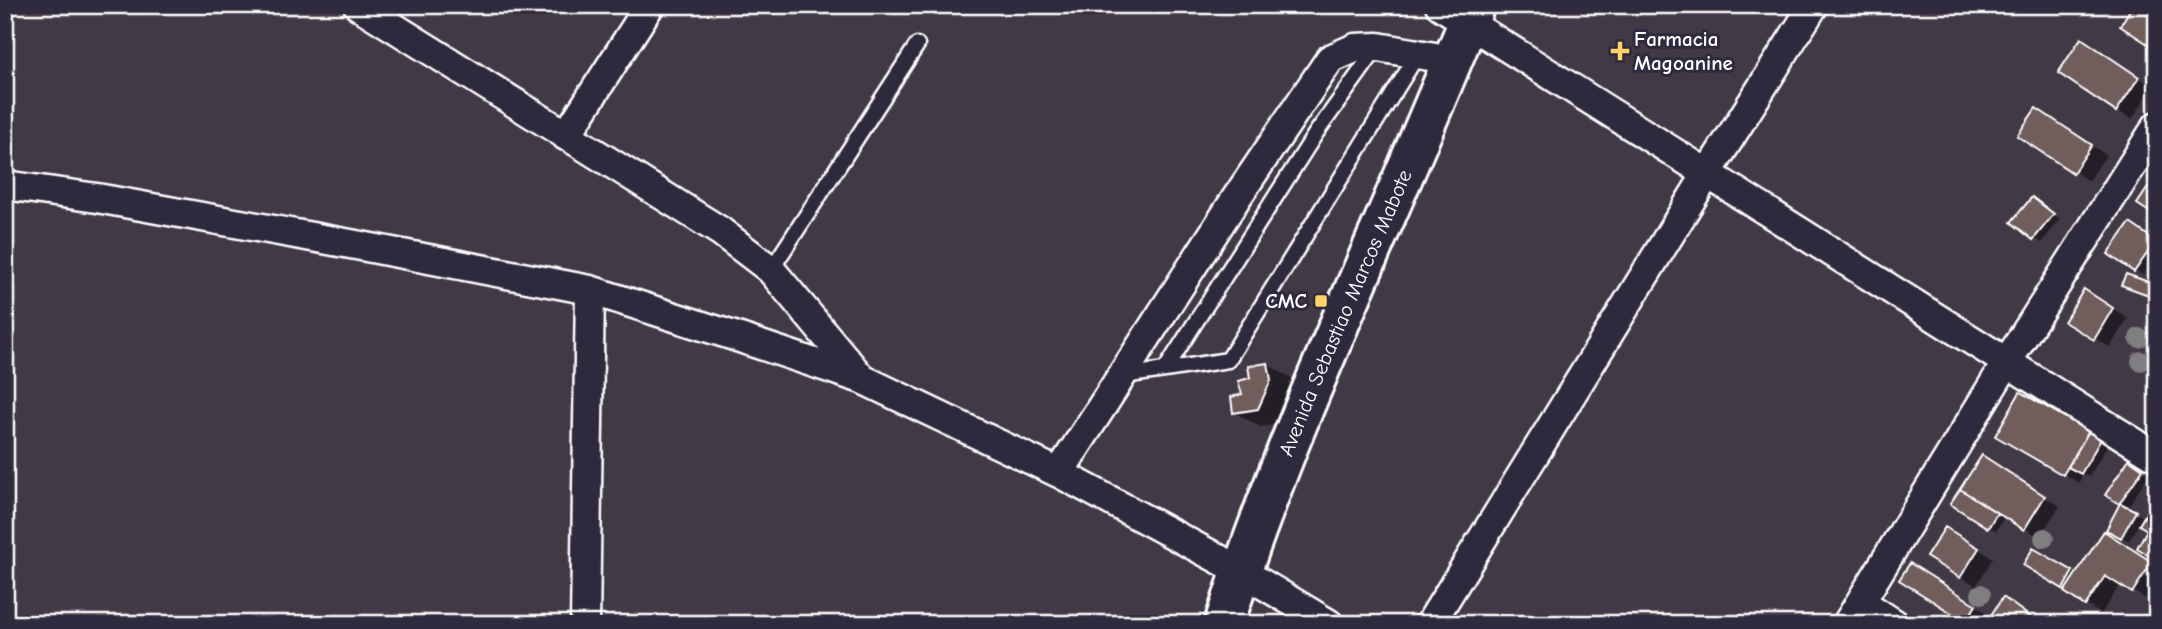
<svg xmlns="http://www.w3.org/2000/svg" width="2162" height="629" font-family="'Comic Neue',sans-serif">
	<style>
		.shadow { fill: #0007 }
		.building { fill: #6f5d5c; stroke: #fff; stroke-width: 2 }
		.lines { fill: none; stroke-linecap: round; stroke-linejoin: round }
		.service-casing { stroke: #fff; stroke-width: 19 }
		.minor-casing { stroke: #fff; stroke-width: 33 }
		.secondary-casing { stroke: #fff; stroke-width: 44 }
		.service { stroke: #2f2a3d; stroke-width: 14 }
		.minor { stroke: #2f2a3d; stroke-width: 28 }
		.secondary { stroke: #2f2a3d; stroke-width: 38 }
		.tree { fill: #807e80 }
		.poi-dot { fill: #ffd166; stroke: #2f2a3d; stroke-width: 2.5 }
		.labels { text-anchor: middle; stroke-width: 6; stroke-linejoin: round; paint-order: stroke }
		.poi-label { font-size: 21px; font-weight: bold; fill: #fff; stroke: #2f2a3d; text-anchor: start }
		.street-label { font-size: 21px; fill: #fff; stroke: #2f2a3d }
	</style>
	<rect width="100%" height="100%" fill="#423946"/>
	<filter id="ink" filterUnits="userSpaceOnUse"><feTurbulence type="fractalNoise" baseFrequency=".0143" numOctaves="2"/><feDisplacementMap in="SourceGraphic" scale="14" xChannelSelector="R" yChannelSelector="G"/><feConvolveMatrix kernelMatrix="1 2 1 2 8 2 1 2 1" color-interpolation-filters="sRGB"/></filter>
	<g filter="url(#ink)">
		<path class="shadow" d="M 2096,49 L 2153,87 L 2132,119 L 2117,111 Z
			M 2052,119 L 2106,155 L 2089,181 L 2074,172 Z
			M 2033,199 L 2060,219 L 2042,243 L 2014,222 Z
			M 2138,230 L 2157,243 L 2157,254 L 2143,275 L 2111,254 Z
			M 2100,300 L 2128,318 L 2110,347 L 2066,321 Z
			M 1267,364 L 1293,379 L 1296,395 L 1284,423 L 1260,427 L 1234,412 Z
			M 2020,395 L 2108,444 L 2089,477 L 2083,474 L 2079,483 L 1997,435 Z
			M 1983,458 L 2060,506 L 2039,537 L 2005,516 L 1996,531 L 1953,503 Z
			M 2136,466 L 2149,474 L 2127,508 L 2145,518 L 2150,530 L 2139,523 L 2129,541 L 2108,529 L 2122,504 L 2108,494 Z
			M 1961,538 L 1993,558 L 1976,586 L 1929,557 Z
			M 2119,542 L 2157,566 L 2157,586 L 2148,600 L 2121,584 L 2101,614 L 2066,592 L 2068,589 L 2025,565 L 2034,550 L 2077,575 Z
			M 1925,574 L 1991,615 L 1985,624 L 1973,624 L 1902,579 Z"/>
		<path class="building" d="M 2133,5 L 2157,5 L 2157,50 L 2120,26 Z
			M 2081,38 L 2139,77 L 2116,112 L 2058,73 Z
			M 2036,108 L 2092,145 L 2073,173 L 2017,136 Z
			M 2157,174 L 2157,217 L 2137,204 Z
			M 2032,197 L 2054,214 L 2033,240 L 2011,222 Z
			M 2130,223 L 2156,241 L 2134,272 L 2108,254 Z
			M 2126,274 L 2157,285 L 2157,298 L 2121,285 Z
			M 2084,289 L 2113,308 L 2094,340 L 2064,322 Z
			M 1268,363 L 1271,380 L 1258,409 L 1233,413 L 1231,397 L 1242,394 L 1238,381 L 1250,378 L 1248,366 Z
			M 2020,392 L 2089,431 L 2063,475 L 1995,436 Z
			M 2089,431 L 2101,439 L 2081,474 L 2068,467 Z
			M 1982,455 L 2045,496 L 2024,530 L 1960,489 Z
			M 2129,459 L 2143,469 L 2119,504 L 2105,495 Z
			M 1960,489 L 1997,513 L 1988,528 L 1950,504 Z
			M 2157,495 L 2157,560 L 2137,548 L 2147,530 L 2139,525 Z
			M 2120,503 L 2136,511 L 2121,538 L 2106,530 Z
			M 1945,527 L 1979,548 L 1960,578 L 1926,557 Z
			M 2104,531 L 2152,562 L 2132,593 L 2105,576 L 2085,606 L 2064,592 Z
			M 2033,548 L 2073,571 L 2063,589 L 2023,565 Z
			M 1910,563 L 1976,605 L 1966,622 L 1899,580 Z
			M 2003,597 L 2040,624 L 2003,624 L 1991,615 Z"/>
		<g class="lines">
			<defs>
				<path id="service" d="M 771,270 L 917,45
					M 1165,370 L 1228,360 L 1418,54
					M 1123,376 L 1165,370 L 1316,133 L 1377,48"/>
				<path id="minor" d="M 358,5 L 720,231 L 771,270 L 862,379
					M 1440,5 L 2157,457
					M 566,136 L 650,5
					M 5,185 L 97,198 L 356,245 L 590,290 L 734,336 L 862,379 L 1059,473 L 1241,571 L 1329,624
					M 1059,473 L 1237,197 L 1330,59 L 1355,48 L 1378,47 L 1452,60
					M 1861,602 L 1895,624
					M 585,624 L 590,290
					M 1430,624 L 1707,174 L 1814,5
					M 1847,624 L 2007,362 L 2157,126"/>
				<g id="secondary">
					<path id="s1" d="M 1224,624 C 1292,412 1393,212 1475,5"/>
				</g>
			</defs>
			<use href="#service" class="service-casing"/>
			<use href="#minor" class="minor-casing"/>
			<use href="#secondary" class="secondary-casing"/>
			<use href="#service" class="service"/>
			<use href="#minor" class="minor"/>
			<use href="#secondary" class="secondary"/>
		</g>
		<g class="tree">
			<circle cx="2139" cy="338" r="10"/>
			<circle cx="2141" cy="361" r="10"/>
			<circle cx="2044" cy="538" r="10"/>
			<circle cx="1981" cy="594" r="10"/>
		</g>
	</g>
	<g class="poi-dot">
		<path d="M1616.5 40.5h7v7h7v7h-7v7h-7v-7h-7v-7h7z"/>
		<rect x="1314" y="294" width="14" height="14" rx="3.5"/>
	</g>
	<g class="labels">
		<g class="poi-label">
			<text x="1634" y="46">Farmacia<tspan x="1634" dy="24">Magoanine</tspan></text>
			<text x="1307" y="308" text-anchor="end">CMC</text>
		</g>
		<g class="street-label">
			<text dy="7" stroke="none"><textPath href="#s1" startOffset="334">Avenida Sebastiao Marcos Mabote</textPath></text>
		</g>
	</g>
	<rect width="2162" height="629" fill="none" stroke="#2f2a3d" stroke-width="28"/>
	<rect x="14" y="14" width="2134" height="601" fill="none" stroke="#fff" stroke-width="2.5" filter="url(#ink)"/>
</svg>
